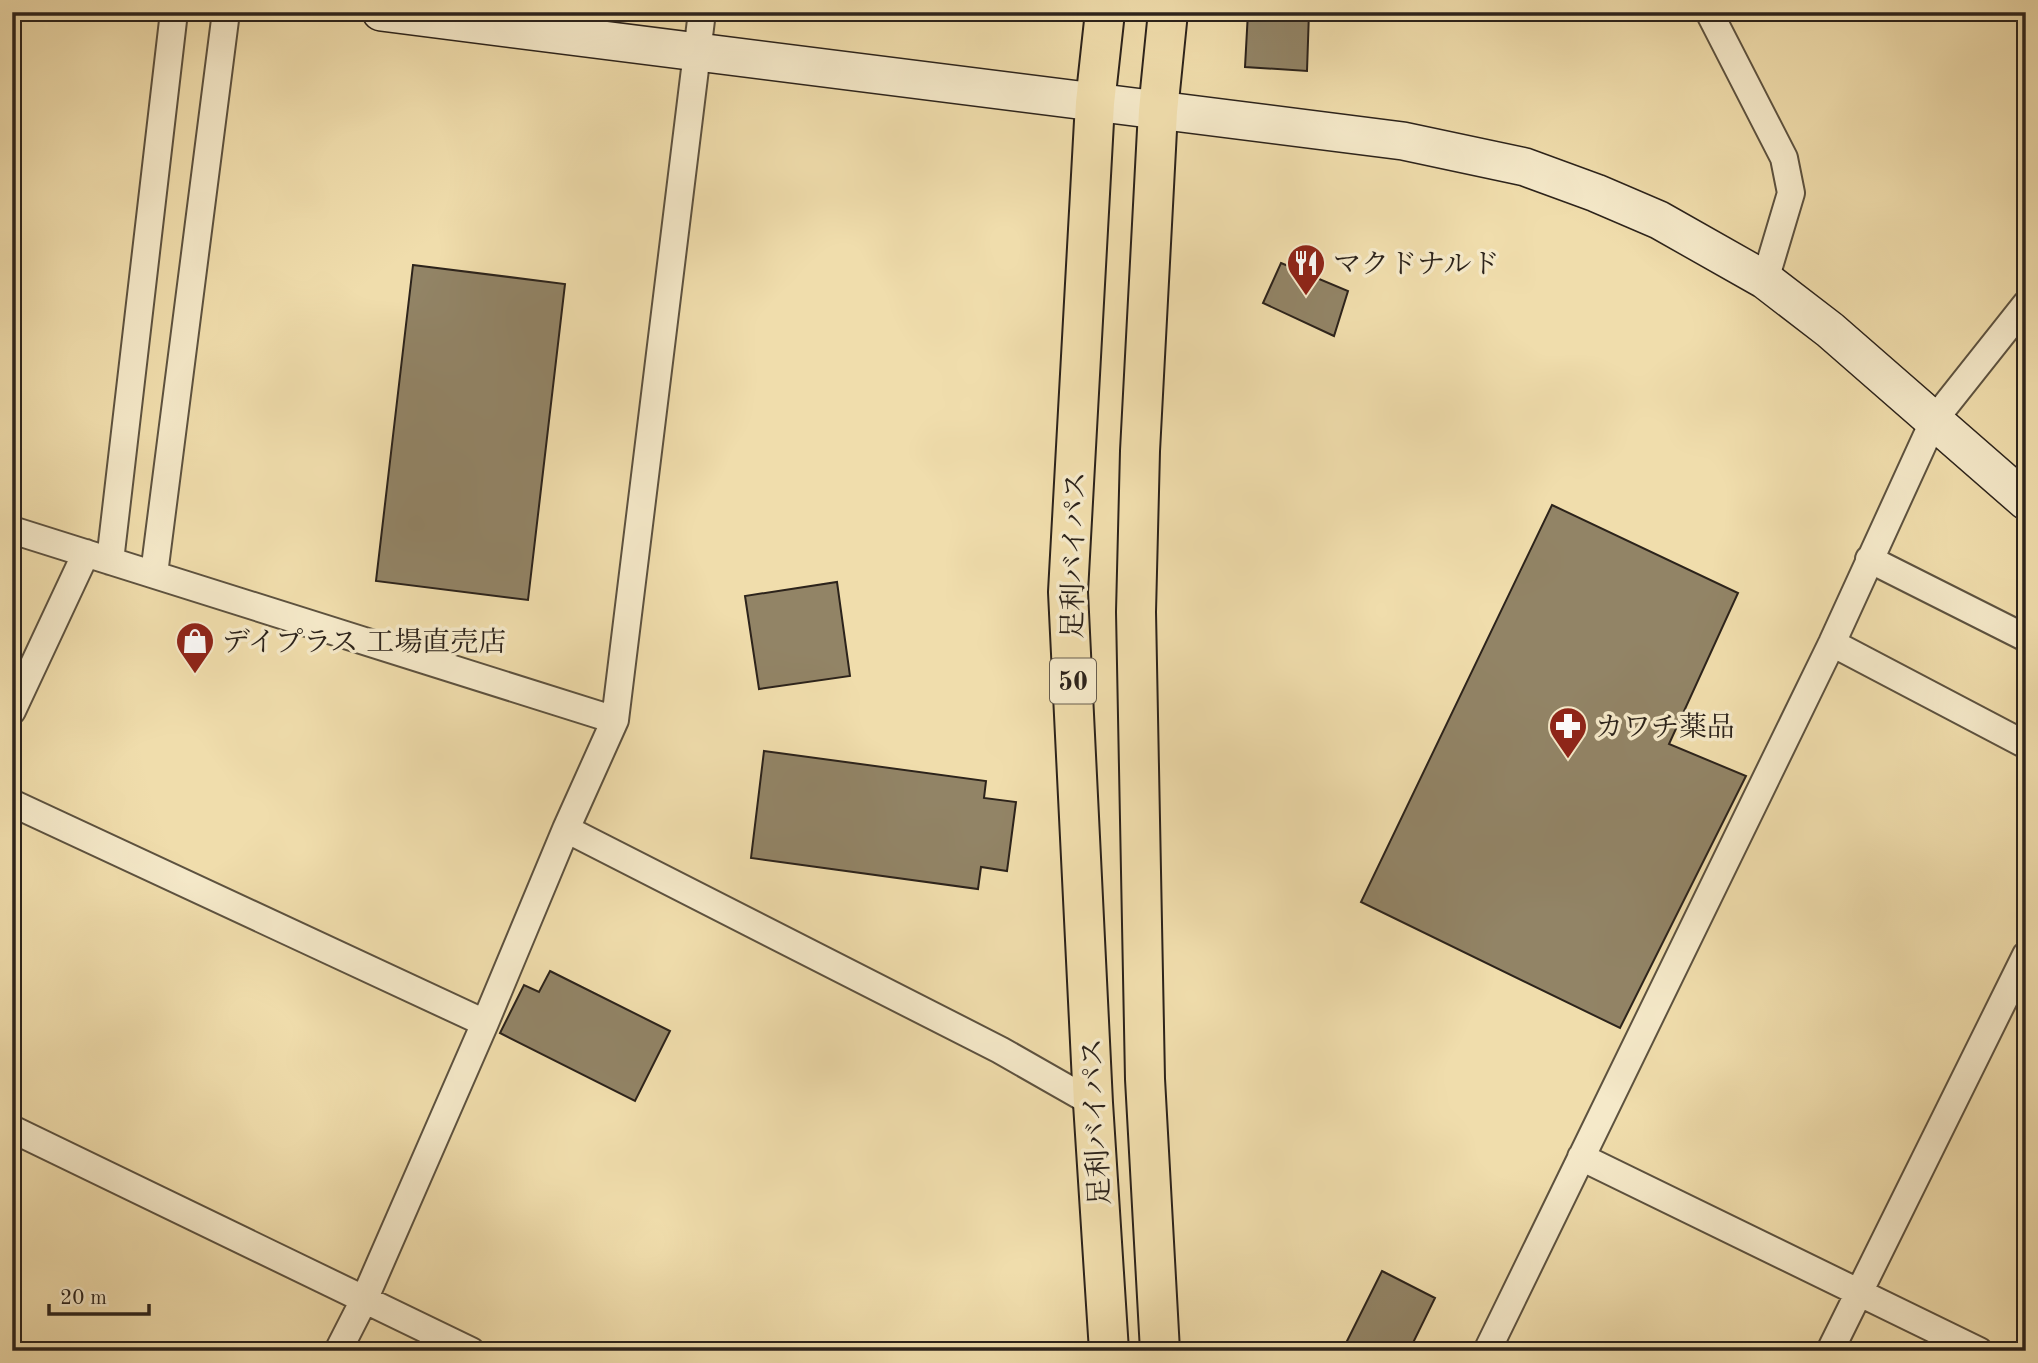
<svg xmlns="http://www.w3.org/2000/svg" width="2038" height="1363" font-family="'Old Standard TT','Noto Serif JP',serif">
	<style>
		.lines { fill: none; stroke-linecap: round; stroke-linejoin: round }
		.stream { stroke: #796d55; stroke-width: 10 }
		.building { fill: #928466; stroke: #2c231b; stroke-width: 2 }
		.street-casing { stroke: #5d523f; stroke-width: 30 }
		.secondary-casing { stroke: #2c231b; stroke-width: 40 }
		.highway-casing { stroke: #2c231b; stroke-width: 42 }
		.street { stroke: #f5e9c9; stroke-width: 26 }
		.secondary { stroke: #f5e9c9; stroke-width: 37 }
		.highway { stroke: #f0ddac; stroke-width: 38 }
		.labels { text-anchor: middle; stroke-width: 7; stroke-linejoin: round; paint-order: stroke }
		.shield { fill: #f5e9c9; stroke: #685e4f; stroke-width: 2 }
		.shield-label { font-size: 26px; font-weight: bold; fill: #2c231b }
		.poi-label { font-size: 28px; fill: #2c231b; stroke: #f5e9c9; text-anchor: start }
		.street-label { font-size: 28px; fill: #2c231b; stroke: #f5e9c9 }
	</style>
	<rect width="100%" height="100%" fill="#f0ddac"/>
	<filter id="stains"><feTurbulence type="fractalNoise" baseFrequency=".00286" numOctaves="4"/><feColorMatrix values="0 0 0 0 .2 0 0 0 0 .09 0 0 0 0 .02 0 0 0 .5 -.17"/></filter>
	<radialGradient id="worn" r=".72"><stop offset=".6" stop-color="#630" stop-opacity="0"/><stop offset="1" stop-color="#630" stop-opacity=".3"/></radialGradient>
	<g class="lines">
		<path class="stream" d="M 1204,15 L 1204,12"/>
	</g>
	<path class="building" d="M 1248,12 L 1309,12 L 1307,71 L 1245,67 Z
		M 1281,263 L 1348,291 L 1334,336 L 1263,303 Z
		M 413,265 L 565,284 L 528,600 L 376,581 Z
		M 1552,505 L 1738,593 L 1669,744 L 1746,776 L 1620,1028 L 1361,902 Z
		M 837,582 L 850,676 L 759,689 L 745,596 Z
		M 764,751 L 986,781 L 984,798 L 1016,802 L 1007,871 L 981,867 L 978,889 L 751,858 Z
		M 550,971 L 670,1031 L 635,1101 L 500,1033 L 524,985 L 539,992 Z
		M 1382,1271 L 1435,1298 L 1409,1351 L 1342,1351 Z"/>
	<g class="lines">
		<defs>
			<path id="street" d="M 1709,12 L 1784,158 L 1791,193 L 1765,280
				M 12,530 L 615,720
				M 1869,559 L 2026,638
				M 110,561 L 174,12
				M 154,574 L 226,12
				M 1832,643 L 2026,745
				M 12,711 L 86,553
				M 12,803 L 485,1023
				M 566,829 L 1000,1050 L 1093,1103
				M 12,1129 L 471,1351
				M 1581,1157 L 1979,1351
				M 338,1351 L 364,1300 L 485,1023 L 566,829 L 615,720 L 702,12
				M 1487,1351 L 1832,643 L 1934,420 L 2026,304
				M 1830,1351 L 2026,955"/>
			<path id="secondary" d="M 381,12 L 1403,141 L 1525,167 L 1596,193 L 1659,220 L 1765,280 L 1830,330 L 2026,501"/>
			<path id="highway" d="M 1105,12 L 1095,103 L 1068,592 L 1093,1103 L 1109,1351
				M 1160,1351 L 1145,1079 L 1136,612 L 1140,451 L 1158,111 L 1168,12"/>
		</defs>
		<use href="#street" class="street-casing"/>
		<use href="#secondary" class="secondary-casing"/>
		<use href="#highway" class="highway-casing"/>
		<use href="#street" class="street"/>
		<use href="#secondary" class="secondary"/>
		<use href="#highway" class="highway"/>
	</g>
	<defs>
		<symbol id="restaurant-pin" viewBox="-11 -11 22 30"><path d="M0 17L-7.5 6A9.5 9.5 0 1 1 7.5 6Z" fill="#8f2418" stroke="#f5e9c9"/><path d="M-5-6h1v4h1v-4h1v4h1v-4h1v5L-1.5 .5V6h-2V.5L-5-1ZM5-6V6H3V1.5H1.5Q1.5-4 5-6Z" fill="#fff"/></symbol>
		<symbol id="shop-pin" viewBox="-11 -11 22 30"><path d="M0 17L-7.5 6A9.5 9.5 0 1 1 7.5 6Z" fill="#8f2418" stroke="#f5e9c9"/><path d="M-5-2.5h2.3a2.7 3.5 0 0 1 5.4 0H5L5.5 6h-11ZM-1.5-2.5h3a1.5 2.3 0 0 0-3 0Z" fill="#fff"/></symbol>
		<symbol id="pharmacy-pin" viewBox="-11 -11 22 30"><path d="M0 17L-7.5 6A9.5 9.5 0 1 1 7.5 6Z" fill="#8f2418" stroke="#f5e9c9"/><path d="M-2-6h4v4h4v4h-4v4h-4v-4h-4v-4h4Z" fill="#fff"/></symbol>
	</defs>
	<g fill-rule="evenodd">
		<use href="#restaurant-pin" x="1284" y="241" width="44" height="60"/>
		<use href="#shop-pin" x="173" y="619" width="44" height="60"/>
		<use href="#pharmacy-pin" x="1546" y="704" width="44" height="60"/>
	</g>
	<g class="labels">
		<rect class="shield" x="1050" y="658.5" width="46" height="45" rx="5"/>
		<g class="shield-label">
			<text x="1073" y="690">50</text>
		</g>
		<g class="poi-label">
			<text x="1333" y="273">マクドナルド</text>
			<text x="222" y="651">デイプラス 工場直売店</text>
			<text x="1595" y="736">カワチ薬品</text>
		</g>
		<g class="street-label">
			<text transform="translate(1073 555) rotate(-89)" y="10">足利バイパス</text>
			<text transform="translate(1095 1122) rotate(-93)" y="10">足利バイパス</text>
		</g>
	</g>
	<rect width="2038" height="1363" fill="none" stroke="#f0ddac" stroke-width="42"/>
	<rect x="14" y="14" width="2010" height="1335" fill="none" stroke="#2c231b" stroke-width="3.5"/>
	<rect x="21" y="21" width="1996" height="1321" fill="none" stroke="#2c231b" stroke-width="2"/>
	<path d="M49 1304v10h100v-10" fill="none" stroke="#2c231b" stroke-width="3.5"/>
	<text x="60" y="1304" font-size="21" fill="#2c231b" stroke="#f5e9c9" stroke-width="5" paint-order="stroke">20 m</text>
	<rect width="100%" height="100%" filter="url(#stains)"/>
	<rect width="100%" height="100%" fill="url(#worn)"/>
</svg>
